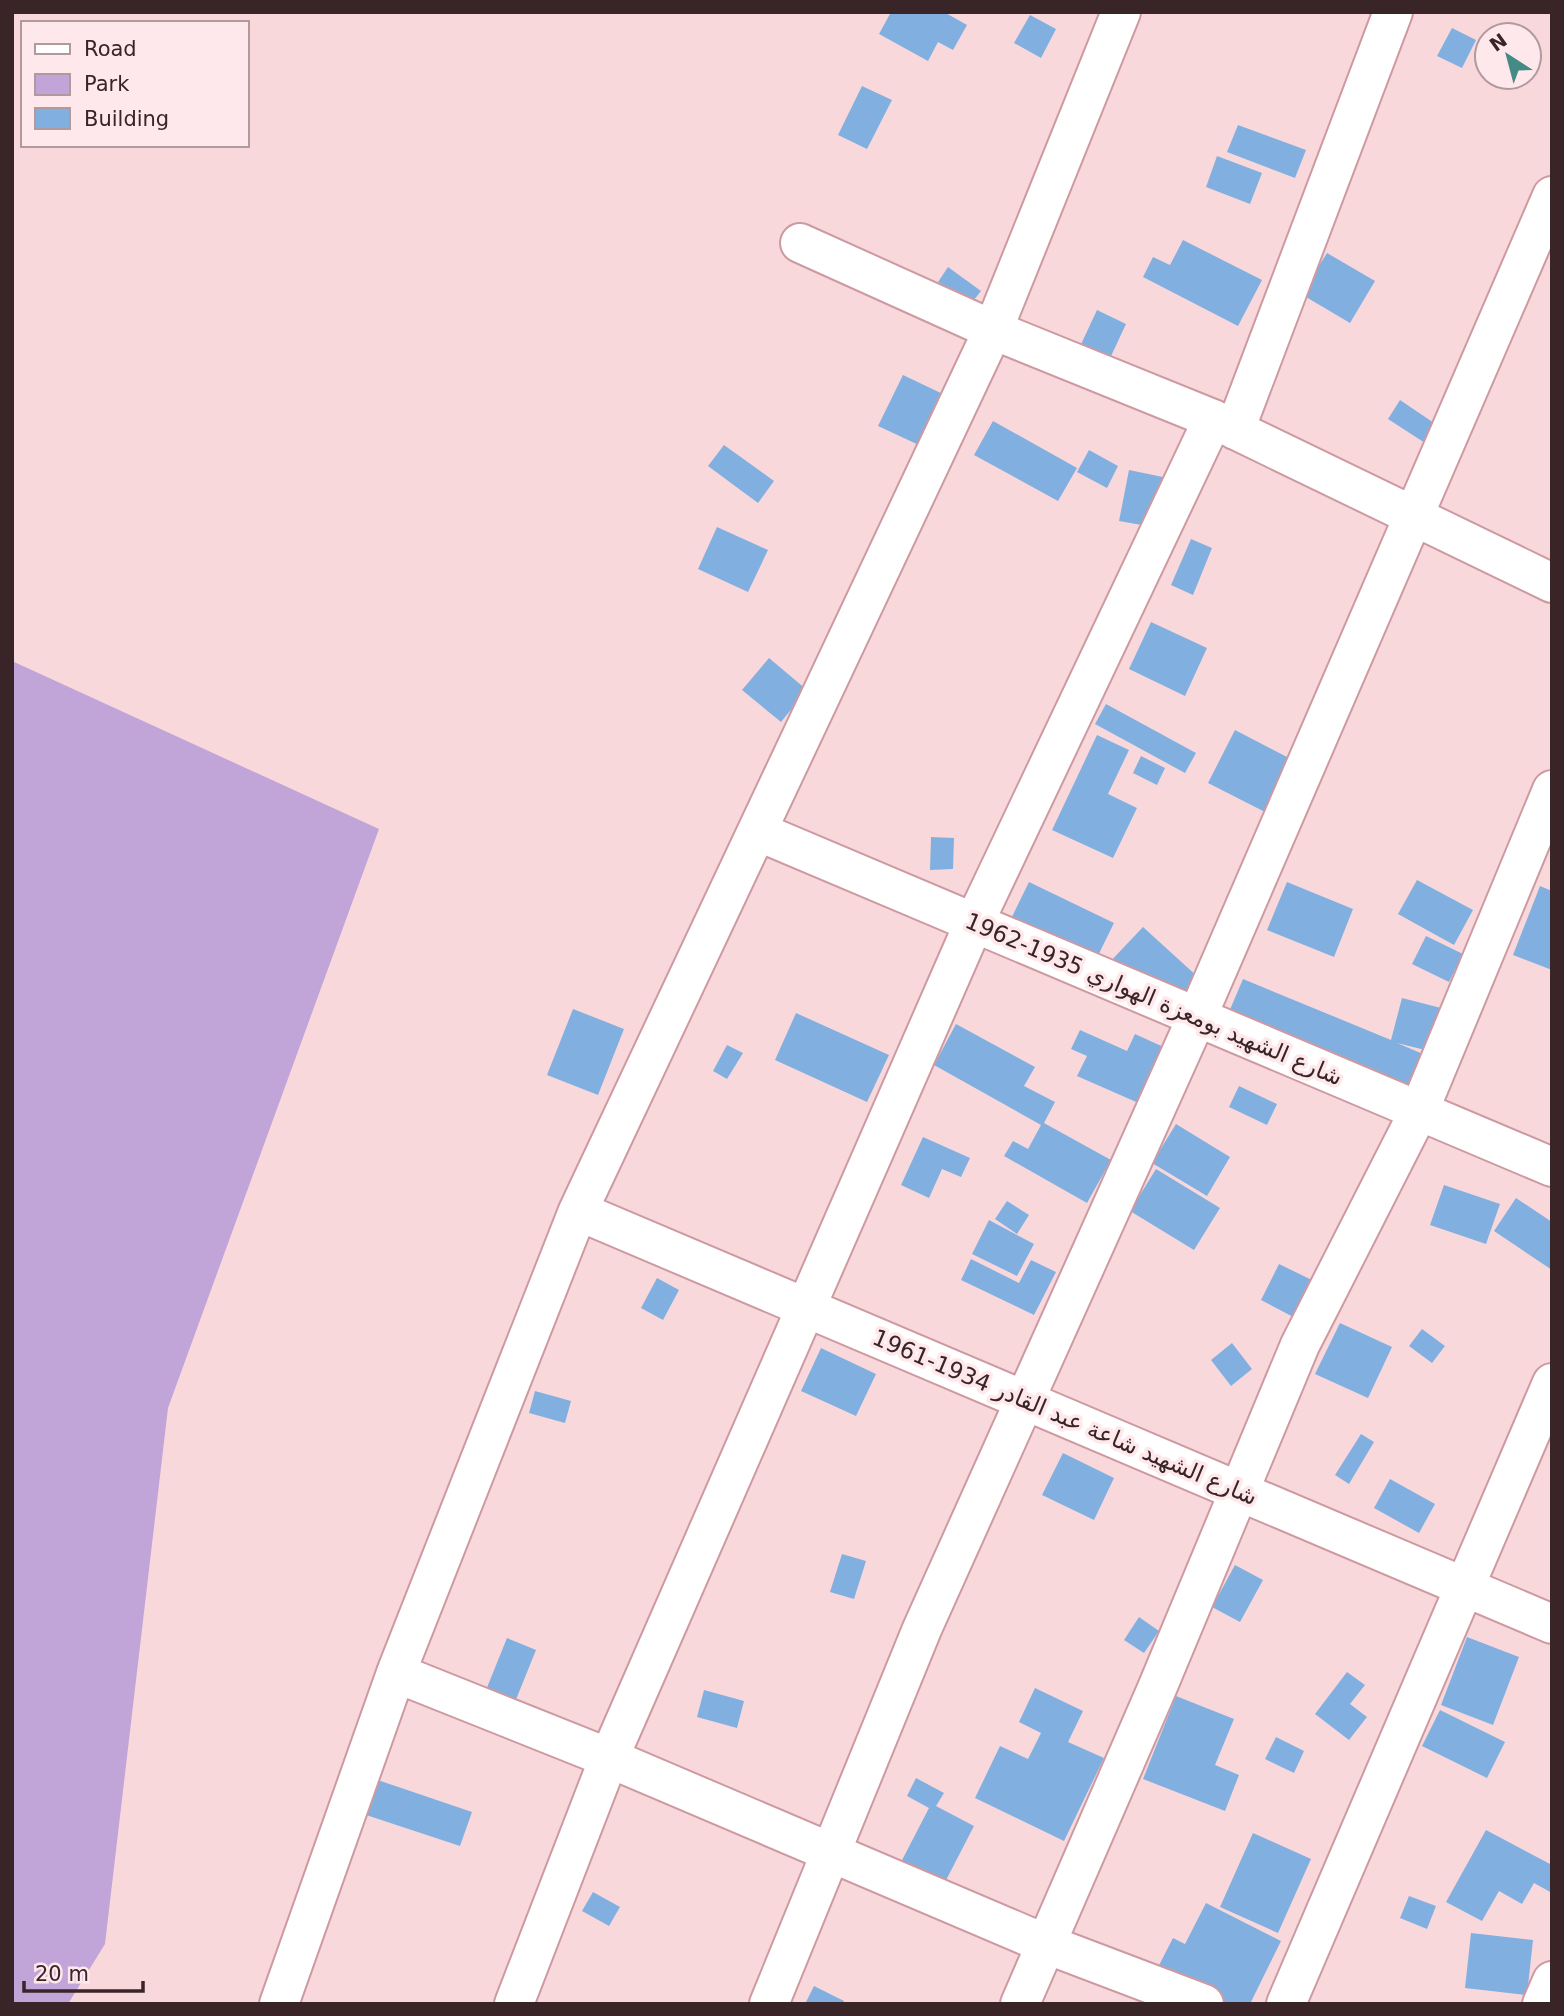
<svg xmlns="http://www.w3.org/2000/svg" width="1564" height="2016" font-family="'DejaVu Sans',Cairo,sans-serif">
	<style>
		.green { fill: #c1a5d8 }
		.building { fill: #81b0e0 }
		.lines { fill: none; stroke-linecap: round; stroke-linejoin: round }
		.street-casing { stroke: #cd9aa1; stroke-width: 42 }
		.street { stroke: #fff; stroke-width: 38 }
		.labels { text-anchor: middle; stroke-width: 7; stroke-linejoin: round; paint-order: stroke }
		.street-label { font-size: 23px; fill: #392528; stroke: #ffe8eb }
	</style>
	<rect width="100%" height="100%" fill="#f9d8dc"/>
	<path class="green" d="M 12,661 L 379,829 L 168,1408 L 105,1944 L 68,2004 L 12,2004 Z"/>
	<path class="building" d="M 891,12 L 944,12 L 967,25 L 953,50 L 938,42 L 928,61 L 879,34 Z
		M 1030,15 L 1056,29 L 1041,58 L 1014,43 Z
		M 1452,28 L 1476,40 L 1462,68 L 1437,56 Z
		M 862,86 L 892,100 L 867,149 L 838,135 Z
		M 1238,125 L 1306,150 L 1295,178 L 1227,152 Z
		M 1217,156 L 1262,173 L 1250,204 L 1206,187 Z
		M 1183,240 L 1262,280 L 1238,326 L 1143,277 L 1153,257 L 1170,265 Z
		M 1327,253 L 1375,281 L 1350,323 L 1301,294 Z
		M 948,267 L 981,291 L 970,305 L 938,282 Z
		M 1097,310 L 1126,324 L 1105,369 L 1076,355 Z
		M 903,375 L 945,395 L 921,446 L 878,426 Z
		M 1400,400 L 1437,425 L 1425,443 L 1388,419 Z
		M 993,421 L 1077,468 L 1058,501 L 974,455 Z
		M 724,445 L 774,481 L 758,503 L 708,466 Z
		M 1089,450 L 1118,466 L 1107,488 L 1077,472 Z
		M 1129,470 L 1163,477 L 1153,527 L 1119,521 Z
		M 717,527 L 768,550 L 748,592 L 698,569 Z
		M 1191,539 L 1212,548 L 1193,595 L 1171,585 Z
		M 1151,622 L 1207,648 L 1185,696 L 1129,669 Z
		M 769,658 L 807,690 L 781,722 L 742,690 Z
		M 1106,704 L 1196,753 L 1185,773 L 1095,724 Z
		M 1235,730 L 1291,759 L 1265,812 L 1208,783 Z
		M 1097,735 L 1129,750 L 1108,794 L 1137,808 L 1113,858 L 1052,830 Z
		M 1141,756 L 1165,768 L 1157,785 L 1133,773 Z
		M 931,837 L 954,838 L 953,869 L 930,870 Z
		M 1417,880 L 1473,910 L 1454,945 L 1398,914 Z
		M 1029,882 L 1114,923 L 1089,974 L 1004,933 Z
		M 1287,882 L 1353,909 L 1334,957 L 1267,930 Z
		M 1540,886 L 1552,891 L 1552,970 L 1513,955 Z
		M 1143,927 L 1199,978 L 1163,1016 L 1107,965 Z
		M 1426,936 L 1463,954 L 1449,982 L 1412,964 Z
		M 1243,979 L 1391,1040 L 1402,998 L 1441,1008 L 1429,1051 L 1397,1043 L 1423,1054 L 1400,1108 L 1220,1033 Z
		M 573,1009 L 624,1029 L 598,1095 L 547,1075 Z
		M 796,1013 L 889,1055 L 867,1102 L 775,1060 Z
		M 956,1024 L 1035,1067 L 1024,1086 L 1055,1102 L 1044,1123 L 1111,1160 L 1087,1203 L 1004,1156 L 1013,1141 L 1028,1149 L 1041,1125 L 934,1065 Z
		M 1080,1030 L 1127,1051 L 1135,1034 L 1168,1049 L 1143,1105 L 1077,1076 L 1087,1056 L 1071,1049 Z
		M 727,1045 L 743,1053 L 727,1079 L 713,1071 Z
		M 1239,1086 L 1277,1104 L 1267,1125 L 1229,1107 Z
		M 1176,1124 L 1230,1157 L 1207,1196 L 1152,1163 Z
		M 923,1137 L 970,1158 L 961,1177 L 942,1169 L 929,1198 L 901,1185 Z
		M 1156,1169 L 1220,1208 L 1194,1250 L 1130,1211 Z
		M 1444,1185 L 1500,1204 L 1486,1244 L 1430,1225 Z
		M 1516,1198 L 1552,1222 L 1552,1270 L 1494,1231 Z
		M 1007,1201 L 1029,1215 L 1017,1234 L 995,1219 Z
		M 989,1220 L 1034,1244 L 1017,1276 L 972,1254 Z
		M 971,1259 L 1019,1283 L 1031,1260 L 1056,1272 L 1034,1315 L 961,1280 Z
		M 1279,1264 L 1318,1283 L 1299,1320 L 1261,1300 Z
		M 657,1278 L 679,1290 L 663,1320 L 641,1308 Z
		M 1340,1323 L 1392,1347 L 1368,1398 L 1315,1374 Z
		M 1422,1329 L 1445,1346 L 1432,1363 L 1409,1346 Z
		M 1232,1343 L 1252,1369 L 1231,1386 L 1211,1360 Z
		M 821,1348 L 876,1374 L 856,1416 L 801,1391 Z
		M 535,1391 L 571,1401 L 565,1423 L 529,1413 Z
		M 1361,1434 L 1374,1442 L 1349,1484 L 1335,1475 Z
		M 1063,1453 L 1114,1478 L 1094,1520 L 1042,1495 Z
		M 1390,1479 L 1435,1504 L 1419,1533 L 1374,1508 Z
		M 842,1554 L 866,1561 L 854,1599 L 830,1592 Z
		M 1235,1565 L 1263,1580 L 1240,1622 L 1212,1607 Z
		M 1139,1617 L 1159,1631 L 1144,1653 L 1124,1640 Z
		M 1467,1637 L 1519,1657 L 1493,1725 L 1441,1705 Z
		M 507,1638 L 536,1650 L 513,1707 L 484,1695 Z
		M 1347,1672 L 1365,1685 L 1350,1704 L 1367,1717 L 1349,1740 L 1315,1714 Z
		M 1035,1688 L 1083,1711 L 1068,1742 L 1104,1758 L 1064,1841 L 975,1798 L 1000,1746 L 1028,1759 L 1041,1733 L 1019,1722 Z
		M 704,1690 L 744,1701 L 737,1728 L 697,1717 Z
		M 1176,1696 L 1234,1719 L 1215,1765 L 1239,1775 L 1225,1811 L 1143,1779 Z
		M 1440,1710 L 1505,1742 L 1487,1778 L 1422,1746 Z
		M 1276,1737 L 1304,1751 L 1294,1773 L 1265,1759 Z
		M 363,1775 L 472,1812 L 460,1846 L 351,1810 Z
		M 916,1778 L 944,1793 L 936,1806 L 974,1826 L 942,1888 L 899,1866 L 929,1808 L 907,1796 Z
		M 1486,1830 L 1552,1865 L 1552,1893 L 1534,1883 L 1522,1904 L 1499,1891 L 1482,1921 L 1446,1902 Z
		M 1253,1833 L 1311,1859 L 1278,1933 L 1220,1907 Z
		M 593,1892 L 620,1907 L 609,1926 L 582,1911 Z
		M 1409,1896 L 1436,1906 L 1427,1929 L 1400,1918 Z
		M 1206,1903 L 1281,1941 L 1250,2004 L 1212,2004 L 1154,1975 L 1173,1938 L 1185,1944 Z
		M 1471,1933 L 1533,1940 L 1527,1995 L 1465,1988 Z
		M 814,1986 L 844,2001 L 843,2004 L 805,2004 Z"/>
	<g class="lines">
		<defs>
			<path id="street" d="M 800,243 L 993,330 L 1213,419 L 1552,583
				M 1235,430 L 1393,12
				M 757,831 L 1552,1167
				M 578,1211 L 1552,1624
				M 396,1673 L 609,1758 L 1046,1944 L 1204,2004
				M 279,2004 L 396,1673 L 578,1211 L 993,330 L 1121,12
				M 514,2004 L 609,1758 L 974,923 L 1213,419
				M 769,2004 L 922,1629 L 1197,1017 L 1552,196
				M 1020,2004 L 1158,1686 L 1300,1345 L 1419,1111 L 1552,790
				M 1286,2004 L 1552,1383
				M 1542,2004 L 1552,1981"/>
		</defs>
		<use href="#street" class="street-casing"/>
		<use href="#street" class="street"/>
	</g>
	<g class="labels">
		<g class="street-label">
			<text transform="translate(1154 999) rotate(23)" y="8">شارع الشهيد بومعزة الهواري 1935-1962</text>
			<text transform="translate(1065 1417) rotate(23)" y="8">شارع الشهيد شاعة عبد القادر 1934-1961</text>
		</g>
	</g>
	<rect width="1564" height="2016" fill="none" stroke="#392528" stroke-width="28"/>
	<rect x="21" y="21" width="228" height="126" fill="#ffe8eb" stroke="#b09a9d" stroke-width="2"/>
	<rect x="35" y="44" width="35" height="10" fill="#ffffff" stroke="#b09a9d" stroke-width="2"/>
	<text x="84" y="56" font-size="21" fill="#392528">Road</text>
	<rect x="35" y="74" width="35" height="21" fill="#c1a5d8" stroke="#b09a9d" stroke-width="2"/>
	<text x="84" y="91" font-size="21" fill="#392528">Park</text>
	<rect x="35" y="108" width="35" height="21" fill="#81b0e0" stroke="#b09a9d" stroke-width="2"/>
	<text x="84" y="126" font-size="21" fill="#392528">Building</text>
	<g transform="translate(1508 56) rotate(324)"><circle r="33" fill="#ffe8eb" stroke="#b09a9d" stroke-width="2"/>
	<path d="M0-5L12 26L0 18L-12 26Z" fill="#448b86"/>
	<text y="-10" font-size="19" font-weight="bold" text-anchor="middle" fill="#392528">N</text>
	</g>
	<path d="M24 1981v10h119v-10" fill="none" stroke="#392528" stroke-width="3.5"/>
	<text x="35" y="1981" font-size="21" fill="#392528" stroke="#ffe8eb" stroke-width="5" paint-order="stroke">20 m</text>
</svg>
